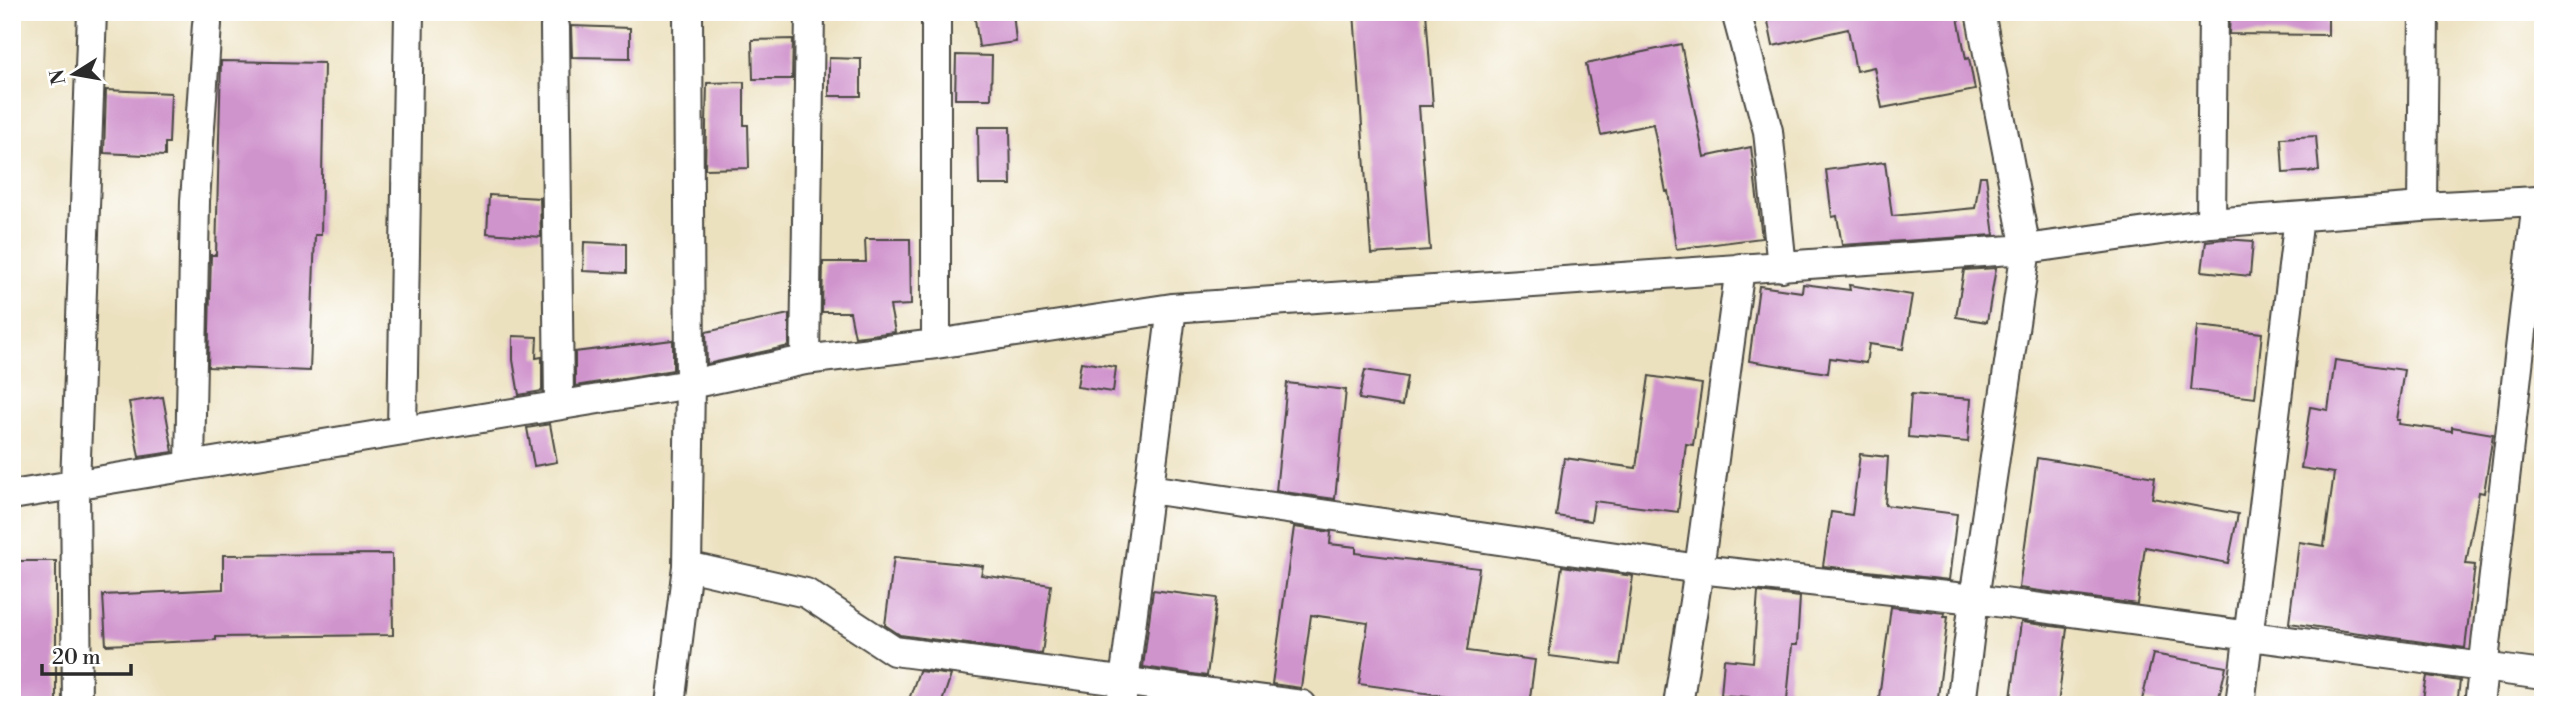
<svg xmlns="http://www.w3.org/2000/svg" width="2555" height="717" font-family="'Libre Bodoni',serif">
	<style>
		.building { fill: #d094cd }
		.lines { fill: none; stroke-linecap: round; stroke-linejoin: round }
		.minor-casing { stroke: #484641; stroke-width: 32 }
		.minor { stroke: #fff; stroke-width: 28 }
	</style>
	<rect width="100%" height="100%" fill="#fff"/>
	<filter id="ink" filterUnits="userSpaceOnUse"><feTurbulence type="fractalNoise" baseFrequency=".0143" numOctaves="2"/><feDisplacementMap in="SourceGraphic" scale="14" xChannelSelector="R" yChannelSelector="G"/><feConvolveMatrix kernelMatrix="1 2 1 2 8 2 1 2 1" color-interpolation-filters="sRGB"/></filter>
	<filter id="wash" filterUnits="userSpaceOnUse"><feTurbulence type="fractalNoise" baseFrequency=".00686" numOctaves="4" result="noise"/><feDisplacementMap in="SourceGraphic" scale="28" xChannelSelector="R" yChannelSelector="G"/><feGaussianBlur stdDeviation="1.57" result="paint"/><feColorMatrix in="noise" values="0 0 0 0 0 0 0 0 0 0 0 0 0 0 0 0 0 1.4 0 .05"/><feComposite in="paint" operator="in"/></filter>
	<g filter="url(#wash)">
		<rect width="100%" height="100%" fill="#ece1bf"/>
		<g id="blocks">
			<path class="building" d="M 974,12 L 1013,12 L 1016,42 L 979,47 Z
				M 1354,12 L 1426,12 L 1433,106 L 1419,106 L 1430,250 L 1371,254 Z
				M 1766,12 L 1957,12 L 1966,59 L 1969,58 L 1975,90 L 1882,108 L 1874,67 L 1856,71 L 1848,29 L 1773,46 Z
				M 2230,12 L 2328,12 L 2328,35 L 2229,34 Z
				M 571,26 L 630,28 L 630,58 L 572,57 Z
				M 793,39 L 792,79 L 753,79 L 752,40 Z
				M 1681,44 L 1704,157 L 1751,147 L 1762,238 L 1676,249 L 1668,191 L 1666,192 L 1653,124 L 1601,135 L 1586,64 Z
				M 956,55 L 992,56 L 991,99 L 955,99 Z
				M 829,58 L 861,59 L 861,96 L 829,96 Z
				M 221,61 L 324,63 L 321,235 L 315,235 L 310,371 L 208,367 L 211,255 L 216,255 Z
				M 744,82 L 744,125 L 748,125 L 749,168 L 705,169 L 707,83 Z
				M 106,90 L 171,93 L 169,143 L 165,143 L 165,156 L 104,153 Z
				M 978,127 L 1010,127 L 1011,185 L 979,185 Z
				M 2316,136 L 2319,171 L 2283,173 L 2281,138 Z
				M 1885,162 L 1892,216 L 1975,208 L 1980,176 L 1986,176 L 1994,235 L 1842,245 L 1837,216 L 1832,217 L 1826,170 Z
				M 489,195 L 540,198 L 541,237 L 487,233 Z
				M 865,239 L 910,239 L 911,305 L 890,306 L 895,332 L 855,337 L 850,312 L 822,312 L 823,262 L 866,262 Z
				M 2224,239 L 2253,241 L 2250,276 L 2202,271 L 2206,241 Z
				M 584,242 L 626,244 L 626,273 L 583,271 Z
				M 1996,268 L 1987,322 L 1956,317 L 1964,270 Z
				M 1803,284 L 1850,290 L 1849,285 L 1912,295 L 1903,349 L 1869,344 L 1866,363 L 1830,358 L 1828,373 L 1749,361 L 1759,286 L 1802,292 Z
				M 789,314 L 789,346 L 707,364 L 706,332 Z
				M 2197,326 L 2262,333 L 2255,398 L 2191,390 Z
				M 513,336 L 537,337 L 536,358 L 542,357 L 542,391 L 519,395 L 513,360 Z
				M 673,340 L 673,370 L 575,386 L 575,352 Z
				M 2335,360 L 2404,370 L 2396,420 L 2399,420 L 2398,424 L 2452,431 L 2452,427 L 2493,434 L 2484,493 L 2479,492 L 2466,564 L 2475,565 L 2465,648 L 2289,623 L 2299,542 L 2324,546 L 2334,473 L 2301,468 L 2310,407 L 2328,410 Z
				M 1081,362 L 1116,367 L 1113,392 L 1077,387 Z
				M 1365,370 L 1407,377 L 1402,406 L 1359,399 Z
				M 1649,376 L 1702,384 L 1693,445 L 1686,444 L 1678,512 L 1594,501 L 1591,521 L 1556,516 L 1564,458 L 1636,468 Z
				M 1287,383 L 1346,390 L 1335,499 L 1276,491 Z
				M 1911,394 L 1971,399 L 1968,442 L 1908,437 Z
				M 163,397 L 173,452 L 139,457 L 129,402 Z
				M 550,424 L 557,462 L 534,466 L 527,428 Z
				M 1860,454 L 1888,457 L 1885,505 L 1957,514 L 1949,580 L 1823,566 L 1831,512 L 1852,515 Z
				M 2037,458 L 2155,477 L 2152,498 L 2238,514 L 2228,563 L 2145,547 L 2137,604 L 2019,588 Z
				M 1294,527 L 1331,532 L 1330,544 L 1356,547 L 1356,553 L 1479,568 L 1467,651 L 1535,660 L 1529,705 L 1491,705 L 1491,702 L 1359,684 L 1368,623 L 1311,615 L 1301,688 L 1272,684 Z
				M 392,554 L 393,635 L 216,637 L 216,640 L 106,645 L 103,595 L 223,589 L 223,555 Z
				M 894,557 L 983,566 L 981,575 L 1051,585 L 1042,654 L 900,635 L 885,625 Z
				M 12,561 L 56,561 L 56,705 L 12,705 Z
				M 1562,566 L 1633,576 L 1620,665 L 1549,656 Z
				M 1153,590 L 1217,598 L 1207,676 L 1143,667 Z
				M 1758,592 L 1800,597 L 1797,645 L 1792,645 L 1787,700 L 1721,695 L 1724,659 L 1753,662 Z
				M 1891,607 L 1945,613 L 1944,616 L 1948,616 L 1937,705 L 1878,705 Z
				M 2021,622 L 2067,628 L 2058,705 L 2011,698 Z
				M 2153,654 L 2226,667 L 2217,705 L 2163,705 L 2142,700 Z
				M 919,671 L 951,675 L 941,705 L 907,705 Z
				M 2427,676 L 2460,681 L 2457,705 L 2422,705 Z"/>
		</g>
	</g>
	<g filter="url(#ink)">
		<use href="#blocks" fill-opacity="0" stroke="#484641" stroke-width="2"/>
		<g class="lines">
			<defs>
				<path id="minor" d="M 1736,12 L 1768,131 L 1782,267
					M 2424,12 L 2422,207 L 2537,201 L 2479,705
					M 555,27 L 559,404
					M 2211,223 L 2213,12
					M 936,344 L 936,12
					M 805,360 L 810,12
					M 402,430 L 409,12
					M 190,466 L 195,201 L 207,24
					M 1149,489 L 1699,569 L 1974,599 L 2543,675
					M 12,495 L 690,384 L 805,360 L 936,344 L 1172,308 L 2026,249 L 2211,223 L 2422,207
					M 687,566 L 806,593 L 894,651 L 1302,705
					M 77,705 L 75,485 L 92,12
					M 670,705 L 687,566 L 690,384 L 688,12
					M 1121,705 L 1172,308
					M 1678,705 L 1699,569 L 1740,268
					M 1961,705 L 1974,599 L 2026,249 L 1980,12
					M 2240,705 L 2299,217"/>
			</defs>
			<use href="#minor" class="minor-casing"/>
			<use href="#minor" class="minor"/>
		</g>
	</g>
	<rect width="2555" height="717" fill="none" stroke="#fff" stroke-width="42"/>
	<g transform="translate(74 74) rotate(259)" stroke="#ffffff" stroke-width="5" paint-order="stroke">
	<path d="M0-5L12 26L0 18L-12 26Z" fill="#2b2b2b"/>
	<text y="-10" font-size="19" font-weight="bold" text-anchor="middle" fill="#2b2b2b">N</text>
	</g>
	<path d="M42 664v10h89v-10" fill="none" stroke="#2b2b2b" stroke-width="3.5"/>
	<text x="52" y="664" font-size="21" fill="#2b2b2b" stroke="#ffffff" stroke-width="5" paint-order="stroke">20 m</text>
</svg>
